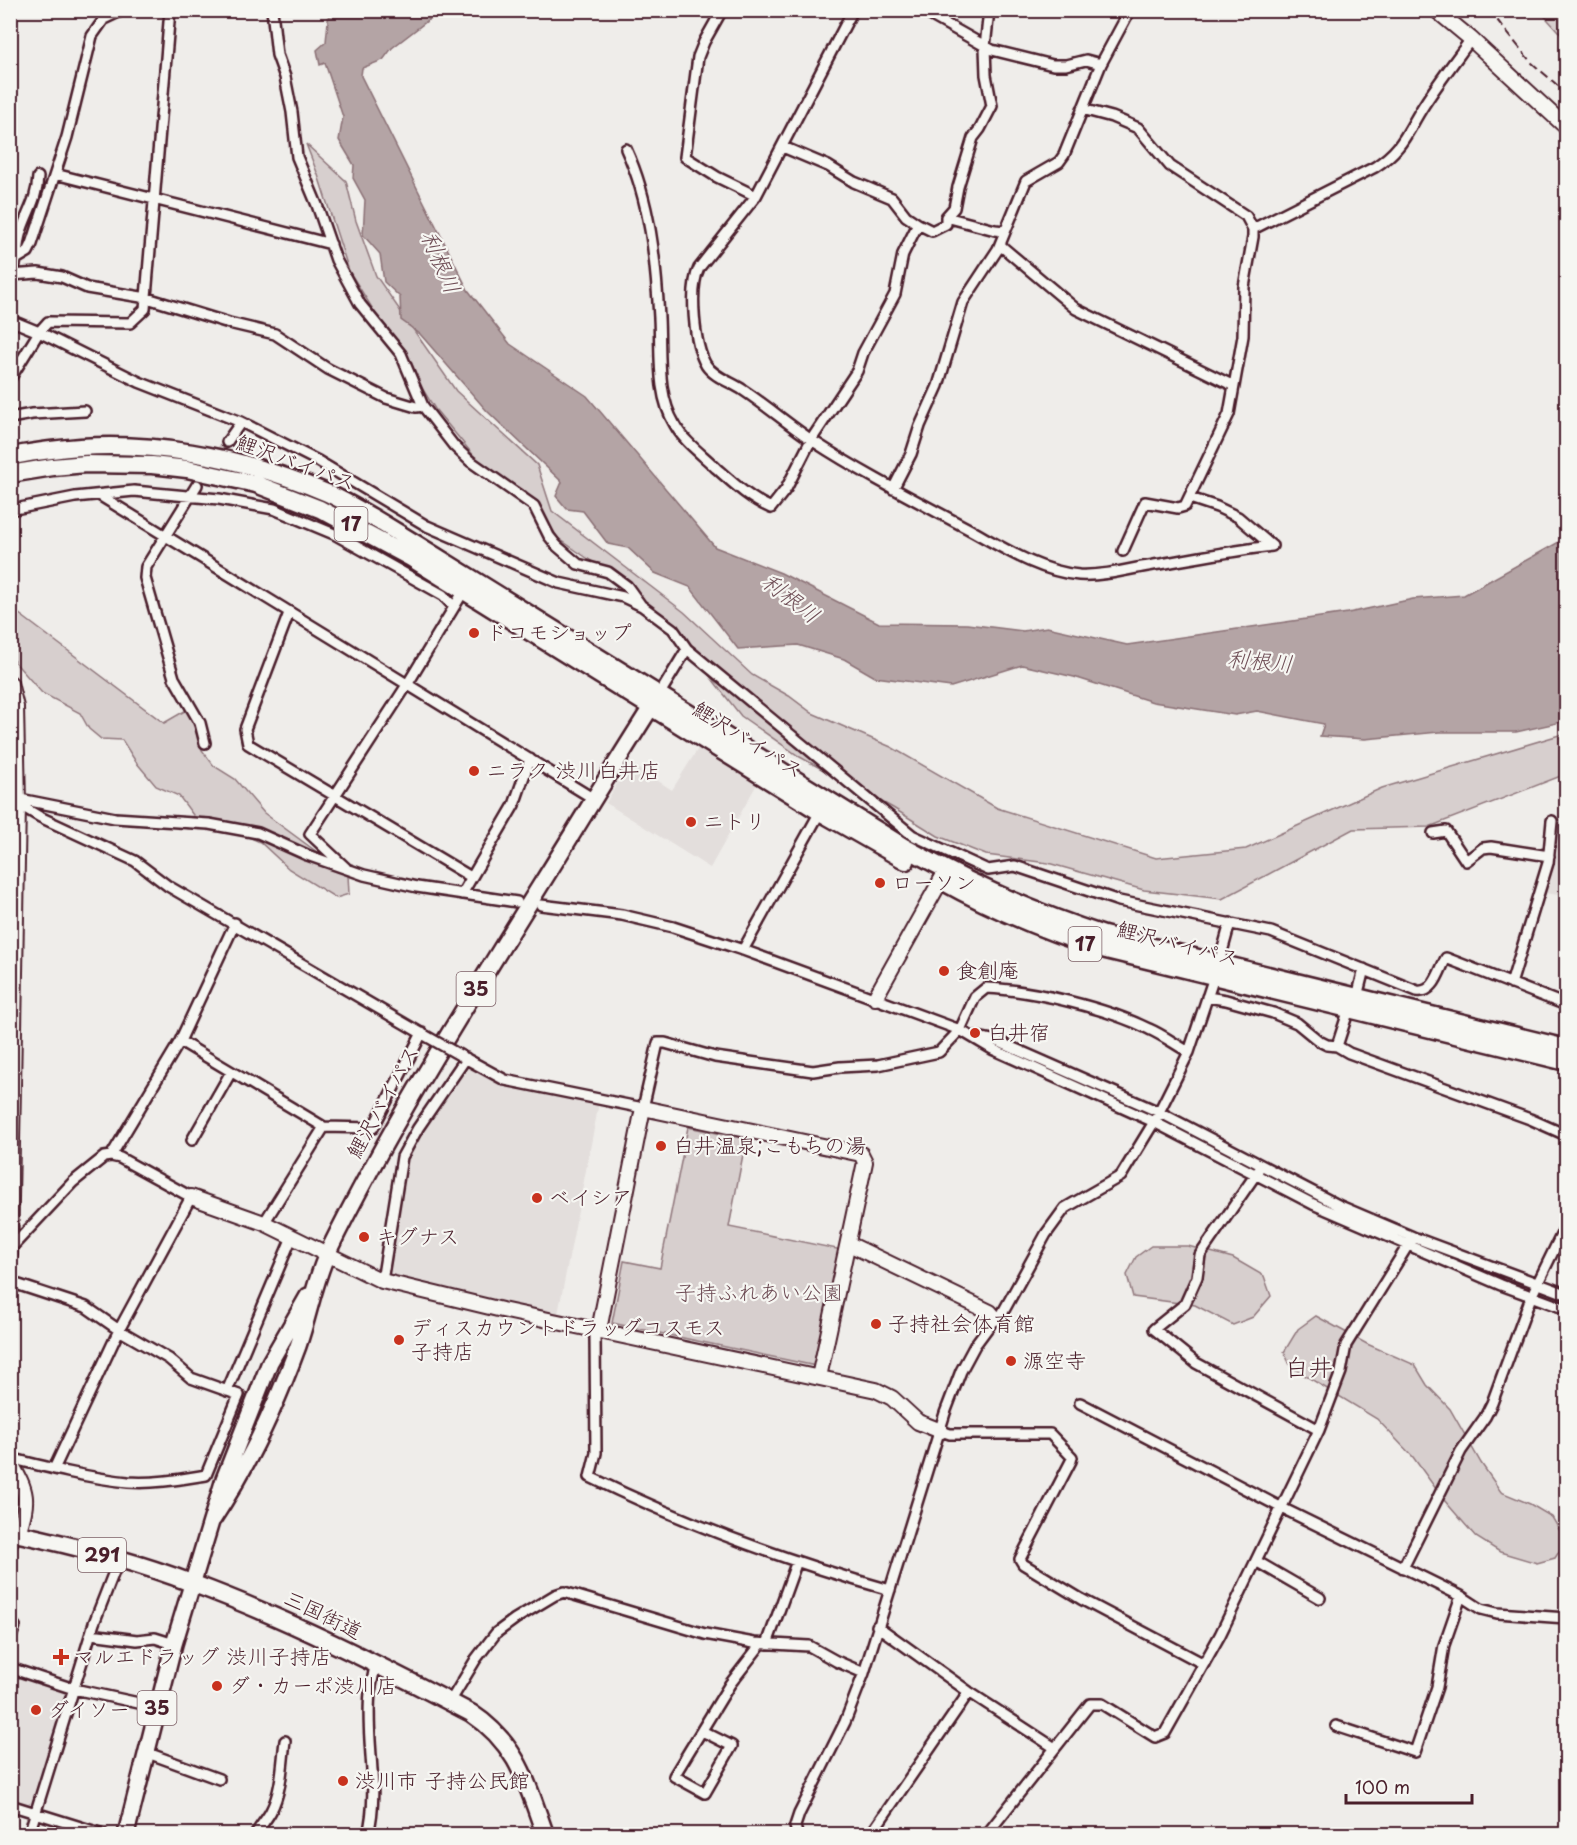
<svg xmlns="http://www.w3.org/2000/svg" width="1577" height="1845" font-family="'Playpen Sans','Klee One',sans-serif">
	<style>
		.built { fill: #e3dedc }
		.green { fill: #d7cfce; stroke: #90777c; stroke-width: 1.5 }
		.water { fill: #b4a4a5; stroke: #8a6f74; stroke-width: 1.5 }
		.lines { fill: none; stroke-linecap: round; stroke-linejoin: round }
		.stream { stroke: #8a6f74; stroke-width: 2 }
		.street-tunnel { stroke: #cec4c4; stroke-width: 9; stroke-dasharray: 9 4.5; stroke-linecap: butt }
		.street-casing { stroke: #4a1f2b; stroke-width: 14 }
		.secondary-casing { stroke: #4a1f2b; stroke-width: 18 }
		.primary-casing { stroke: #4a1f2b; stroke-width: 20 }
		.highway-casing { stroke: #4a1f2b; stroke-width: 21 }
		.street { stroke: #f6f6f2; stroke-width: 9 }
		.secondary { stroke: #f6f6f2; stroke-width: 14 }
		.primary { stroke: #f6f6f2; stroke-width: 15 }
		.highway { stroke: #f6f6f2; stroke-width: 16 }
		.rail { stroke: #4a1f2b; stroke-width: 2; stroke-dasharray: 9 4.5; stroke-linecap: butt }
		.street-bridge-casing { stroke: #4a1f2b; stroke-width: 14; stroke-linecap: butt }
		.street-bridge { stroke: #f6f6f2; stroke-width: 9 }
		.poi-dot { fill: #c8321e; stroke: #f6f6f2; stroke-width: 2 }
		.labels { text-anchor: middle; stroke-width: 4.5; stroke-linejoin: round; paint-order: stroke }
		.shield { fill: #f6f6f2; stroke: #7e6067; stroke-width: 1.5 }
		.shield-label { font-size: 20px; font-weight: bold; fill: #4a1f2b }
		.street-label { font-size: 21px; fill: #4a1f2b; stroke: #f6f6f2 }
		.poi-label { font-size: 21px; fill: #4a1f2b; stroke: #f6f6f2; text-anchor: start }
		.park-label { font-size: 21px; fill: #6d4b54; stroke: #f6f6f2 }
		.water-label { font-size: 22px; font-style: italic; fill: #6f4e56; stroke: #f6f6f2 }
		.quarter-label { font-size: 24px; fill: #4a1f2b; stroke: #f6f6f2 }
	</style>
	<rect width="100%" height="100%" fill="#efedea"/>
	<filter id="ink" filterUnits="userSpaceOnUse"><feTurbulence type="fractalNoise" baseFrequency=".0167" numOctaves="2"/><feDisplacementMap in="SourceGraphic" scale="12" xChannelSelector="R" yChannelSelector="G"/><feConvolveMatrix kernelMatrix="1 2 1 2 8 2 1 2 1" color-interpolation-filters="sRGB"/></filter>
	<g filter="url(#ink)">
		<path class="built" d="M 699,747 L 757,784 L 710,868 L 606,803 L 629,762 L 672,790 Z
			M 1555,818 L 1566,821 L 1566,896 L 1544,893 L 1551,864 Z
			M 472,1067 L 499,1083 L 599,1103 L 558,1314 L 422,1285 L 389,1273 L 405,1159 L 422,1127 L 461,1070 Z
			M 10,1673 L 65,1689 L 66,1692 L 31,1808 L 11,1801 Z"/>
		<path class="green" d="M 1540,11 L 1566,11 L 1566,40 Z
			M 306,144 L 346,181 L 356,221 L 376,276 L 456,391 L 537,465 L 552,511 L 684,612 L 752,675 L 789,696 L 812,713 L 891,747 L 997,808 L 1156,858 L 1246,849 L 1382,788 L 1566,733 L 1566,774 L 1429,827 L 1353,829 L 1222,899 L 1144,890 L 1048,863 L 986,855 L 938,836 L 893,808 L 800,757 L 741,716 L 673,629 L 623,583 L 558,538 L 526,492 L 484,468 L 435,409 L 349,271 L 318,175 Z
			M 10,607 L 164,723 L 188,709 L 202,750 L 214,766 L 235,779 L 264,813 L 348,875 L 349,894 L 336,898 L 289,869 L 260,842 L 211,820 L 196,819 L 179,796 L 156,786 L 136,762 L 122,740 L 101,739 L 89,729 L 80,713 L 42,693 L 11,658 Z
			M 688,1127 L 746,1139 L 729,1227 L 842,1250 L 816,1366 L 612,1323 L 624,1261 L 660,1268 Z
			M 1151,1246 L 1188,1246 L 1233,1258 L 1264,1276 L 1271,1296 L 1253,1317 L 1233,1325 L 1195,1305 L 1133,1297 L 1127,1275 L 1136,1257 Z
			M 1316,1316 L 1367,1344 L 1415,1365 L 1427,1385 L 1450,1409 L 1481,1463 L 1501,1492 L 1530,1504 L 1552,1517 L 1566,1541 L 1555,1558 L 1537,1563 L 1500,1552 L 1476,1537 L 1444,1500 L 1413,1457 L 1377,1419 L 1291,1367 L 1284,1352 L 1298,1329 Z"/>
		<path class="water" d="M 329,11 L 440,11 L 392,48 L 383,60 L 362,68 L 361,76 L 468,290 L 510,344 L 587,396 L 715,547 L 781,573 L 879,623 L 967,624 L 1023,631 L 1047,627 L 1127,645 L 1348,613 L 1413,599 L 1464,595 L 1566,538 L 1566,721 L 1516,732 L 1439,732 L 1365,739 L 1320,736 L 1324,724 L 1257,711 L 1235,715 L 1153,702 L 1074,677 L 1022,665 L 951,687 L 875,677 L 844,659 L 798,645 L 738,649 L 690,587 L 655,573 L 628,548 L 608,544 L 583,511 L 567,509 L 556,496 L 562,482 L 487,411 L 420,334 L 401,320 L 400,297 L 384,282 L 380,254 L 363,235 L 365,200 L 353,178 L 354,165 L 339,140 L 343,117 L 325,63 L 320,65 L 317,50 L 326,42 Z"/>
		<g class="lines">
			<path class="stream" d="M 1161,1118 L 1257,1169
				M 1262,1172 L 1321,1201
				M 1431,1249 L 1532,1289
				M 1537,1291 L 1566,1302"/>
			<path class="street-tunnel" d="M 197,485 L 227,442"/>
			<defs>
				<path id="street" d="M 272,10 L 277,55 L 285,77 L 292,112 L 297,157 L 317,205 L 336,260 L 360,304 L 401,354 L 423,406 L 454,446 L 470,461 L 534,506 L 549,536 L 557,546 L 578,564 L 608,572 L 627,586 L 640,604
					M 722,10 L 704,42 L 698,57 L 685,157 L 717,177 L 756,196
					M 853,10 L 756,196 L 699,268 C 689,288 694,345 706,365 C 714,377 731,382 743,390 C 767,406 789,425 813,441 C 862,473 915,500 967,528 C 1002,547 1038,571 1079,575 C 1100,576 1122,571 1142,567 C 1186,560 1228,551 1272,546
					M 921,10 L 992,50 L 1053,65 L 1066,65 L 1086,60 L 1101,64
					M 1082,109 L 1112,117 L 1138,128 L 1170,166 L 1246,216 L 1253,229 L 1253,237 L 1244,287 L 1243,336 L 1229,414 L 1185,506 L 1178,508 L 1145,502 L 1123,551
					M 783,147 L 828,166 L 854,182 L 892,198 L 906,216 L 918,224 L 932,231 L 946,224 L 946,217 L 954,208 L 958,187 L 973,138 L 980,129 L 992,106 L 986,75 L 985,47 L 989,10
					M 626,149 C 650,201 656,261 659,318 C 661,353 656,394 675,425 C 684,442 703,455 716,468 C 733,483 750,499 771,508 L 786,489 L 811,440 L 857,371 L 863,353 L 895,294 L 903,254 L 918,224
					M 55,174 L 331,244
					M 946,217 L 995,230 L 1005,231
					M 1253,229 L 1375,167 C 1404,148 1406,133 1424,105 C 1438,83 1455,61 1471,39
					M 1000,245 L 1076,309 L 1234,386
					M 18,258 L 28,252 L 32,244 L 67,137 L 92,36 L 104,19 L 123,10
					M 11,275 L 38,273 L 62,277 L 87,288 L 147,298 L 229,323 L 275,334 L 328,369 L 386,398 L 416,407 L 423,406
					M 10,276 C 19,261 16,250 20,235 C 26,213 37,201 38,177
					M 10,320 L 39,332 L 139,382 L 241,422 L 318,461 L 427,526 L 559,583 L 623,597 L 642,606 L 673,629 L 687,649 L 912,835 L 988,870 L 1015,866 L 1119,901 L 1271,932 L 1417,991 C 1434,994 1439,971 1446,958 L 1566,1005
					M 10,379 L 39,332 L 48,322 L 130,323 L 145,309 L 170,10
					M 10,418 L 32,414 L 85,411
					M 227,442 L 241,422
					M 197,485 L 146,567 L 145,578 L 174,678 L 200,723 L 205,743
					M 893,489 L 911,454 L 920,426 L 938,386 L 963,302 L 998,249 L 1026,181 L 1059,162 L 1064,155 L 1101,64 L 1130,10
					M 99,495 L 594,799
					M 1190,498 L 1217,507 L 1238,517 L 1272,546
					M 10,510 L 75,497 L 134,491 L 219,499 L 274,509 L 334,534 L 443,595 L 454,607
					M 289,613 L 245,729 L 248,744 L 471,877
					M 659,695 L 687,649
					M 10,797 L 115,818 L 209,824 L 258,833 L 307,855 L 364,875 L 417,887 L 517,902
					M 18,804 L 40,817 L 135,861 L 168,886 L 426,1036
					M 1433,833 L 1446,831 L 1466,861 L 1483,848 L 1491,847 L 1549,856
					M 346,868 L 310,834 L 407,685 L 465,589
					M 462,894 L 514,805 L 530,759
					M 541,905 L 622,915 L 673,927 L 743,950 L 960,1030 L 992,1049 L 1154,1122 L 1313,1204 L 1501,1285 L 1566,1309
					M 743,950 L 820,812
					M 1219,963 L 1230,923
					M 1511,984 L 1548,863 L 1552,821
					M 1207,997 L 1226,1000 L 1273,1013 L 1297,1023 L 1319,1041 L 1327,1045 L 1337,1046 L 1349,1053 L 1530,1119 L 1566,1135
					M 1357,997 L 1364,969
					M 976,1037 L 997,1041 L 1159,1112 L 1340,1206 L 1413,1237 L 1566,1294
					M 180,1041 L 324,1127 L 373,1128 L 422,1033
					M 1337,1046 L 1349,1009
					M 463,1057 L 505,1080 L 643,1108 L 658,1043 L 665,1043 L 715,1057 L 813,1071 L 840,1067 L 878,1065 L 939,1052 L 960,1030 L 975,997 L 986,988 C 1033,990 1106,1008 1149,1029 C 1163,1035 1176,1045 1189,1052
					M 192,1140 L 231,1072
					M 111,1156 L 180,1041 L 235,923
					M 1258,1171 L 1200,1255 L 1197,1277 L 1185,1304 L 1154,1329 L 1196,1363 L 1319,1430
					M 264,1223 L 324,1127
					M 11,1248 L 73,1182 L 104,1157 L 111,1156 L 120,1158 L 191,1197 L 119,1330 L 54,1469
					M 382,1281 L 402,1157 L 418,1128 L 466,1058
					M 10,1282 L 86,1307 L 119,1330 L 169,1359 L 191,1378 L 239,1395 L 206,1475 C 181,1479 154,1484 128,1482 C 89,1478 49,1468 10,1458
					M 599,1330 L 595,1336 L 596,1453 L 590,1477 C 686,1524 787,1561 890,1590
					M 227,1391 L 292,1237
					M 1080,1403 L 1282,1508 L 1461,1596 L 1481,1609 L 1497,1613 L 1566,1618
					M 941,1431 L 950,1434 L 1050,1434 L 1072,1457 L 1071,1461 L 1020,1559 L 1023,1564 L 1081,1599 L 1204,1664
					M 10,1546 L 18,1533
					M 1256,1561 L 1320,1598
					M 1403,1568 L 1461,1451 L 1485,1417 L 1492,1403 L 1531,1297 L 1566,1225
					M 877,1626 L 969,1692 L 1055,1748
					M 91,1634 L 137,1640 L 155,1638 L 174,1644
					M 10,1640 L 15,1626
					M 767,1644 L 797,1561
					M 10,1668 L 74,1689 L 157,1707
					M 450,1702 L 476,1659 L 496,1633 L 515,1619 L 555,1595 L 564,1592 L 705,1634 L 754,1643 L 809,1646 L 836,1661 L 864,1673
					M 1336,1726 L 1415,1752 L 1437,1687 L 1444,1645 L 1461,1596
					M 702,1731 L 732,1746 L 705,1793 L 674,1776 L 730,1684 L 761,1644
					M 145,1752 L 219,1779
					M 10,1805 L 103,1834
					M 29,1834 L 94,1623 L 119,1559
					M 256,1834 C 260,1826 267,1819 271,1811 C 282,1790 282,1764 285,1741
					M 368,1834 C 380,1788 365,1740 370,1693 C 371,1684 374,1674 375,1665
					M 797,1834 L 795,1826 L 799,1814 L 845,1722 L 864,1673 L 945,1413 L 961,1371 L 975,1345 L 995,1318 L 1002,1314 L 1046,1234 L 1065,1208 L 1121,1176 L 1154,1122 L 1189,1052 L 1214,977
					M 871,1834 L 969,1692
					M 987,1834 L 1090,1704 L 1102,1704 L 1155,1737 L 1165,1733 L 1220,1635 L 1319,1430 L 1341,1372 L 1346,1345 L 1413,1237"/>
				<path id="secondary" d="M 1436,10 L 1471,39 L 1566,127
					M 10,683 L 16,707 L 18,804 L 10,1255
					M 875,998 L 946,871
					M 191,1197 L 264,1223 L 382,1281 L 502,1310 L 876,1390 L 892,1398 L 918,1422 L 941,1431
					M 849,1244 L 990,1312 L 995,1318
					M 599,1330 L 643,1108 L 861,1154 L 865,1162 L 819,1377
					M 10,1462 C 28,1492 29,1500 18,1533"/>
				<path id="primary" d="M 213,1519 C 248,1466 276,1406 298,1346 C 309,1315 314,1282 328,1252 C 391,1124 465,1007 540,886 C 579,824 617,760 657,698
					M 126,1834 L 174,1644 L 224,1479 L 270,1362 L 308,1296"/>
				<path id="highway" d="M 10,457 C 24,453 37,452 51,450 C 143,437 241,456 327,493 C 358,507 388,527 418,545 L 904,847 C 970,884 1032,912 1104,935 L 1566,1048
					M 10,474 L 53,467 L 86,464 L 152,465 L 187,469 L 256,484 L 320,509 L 411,558 L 820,812 L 906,861
					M 942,881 C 992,909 1043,930 1098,948 L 1566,1062
					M 10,1532 C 72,1545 135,1561 194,1584 C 289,1619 381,1666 471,1713 C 518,1744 527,1784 545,1834"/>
			</defs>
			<use href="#street" class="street-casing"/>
			<use href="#secondary" class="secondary-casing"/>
			<use href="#primary" class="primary-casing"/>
			<use href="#highway" class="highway-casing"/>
			<use href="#street" class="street"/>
			<use href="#secondary" class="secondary"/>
			<use href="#primary" class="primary"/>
			<use href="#highway" class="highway"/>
			<path class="rail" d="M 1489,10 L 1531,62 L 1566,93"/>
			<defs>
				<path id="street-bridge" d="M 426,1036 L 463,1057"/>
			</defs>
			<use href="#street-bridge" class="street-bridge-casing"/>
			<use href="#street-bridge" class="street-bridge"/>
		</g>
	</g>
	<g class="poi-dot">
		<circle cx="474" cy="633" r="6"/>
		<circle cx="474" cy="771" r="6"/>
		<circle cx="691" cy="822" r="6"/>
		<circle cx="880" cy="883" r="6"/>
		<circle cx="944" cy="971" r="6"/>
		<circle cx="975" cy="1033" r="6"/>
		<circle cx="661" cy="1146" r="6"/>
		<circle cx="537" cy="1198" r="6"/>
		<circle cx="364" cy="1237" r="6"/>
		<circle cx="876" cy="1324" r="6"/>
		<circle cx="399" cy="1340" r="6"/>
		<circle cx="1011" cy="1361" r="6"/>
		<path d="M58 1648h6v6h6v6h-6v6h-6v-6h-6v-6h6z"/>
		<circle cx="217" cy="1686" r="6"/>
		<circle cx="36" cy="1710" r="6"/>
		<circle cx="343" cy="1781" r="6"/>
	</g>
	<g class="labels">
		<g class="shield">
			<rect x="334.5" y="507" width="33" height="34" rx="4.5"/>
			<rect x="1068.5" y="927" width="33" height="34" rx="4.5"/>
			<rect x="456.5" y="972" width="39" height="34" rx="4.5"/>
			<rect x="78" y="1538" width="48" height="34" rx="4.5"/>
			<rect x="137.5" y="1691" width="39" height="34" rx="4.5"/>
		</g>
		<g class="shield-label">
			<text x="351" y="531">17</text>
			<text x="1085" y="951">17</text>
			<text x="476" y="996">35</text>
			<text x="102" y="1562">291</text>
			<text x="157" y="1715">35</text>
		</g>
		<g class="street-label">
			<text transform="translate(296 463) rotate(20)" y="7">鯉沢バイパス</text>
			<text transform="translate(748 740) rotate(32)" y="7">鯉沢バイパス</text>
			<text transform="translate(1178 944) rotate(14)" y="7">鯉沢バイパス</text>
			<text transform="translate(383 1102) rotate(-61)" y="7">鯉沢バイパス</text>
			<text transform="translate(323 1615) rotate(26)" y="7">三国街道</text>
		</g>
		<g class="poi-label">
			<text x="486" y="640">ドコモショップ</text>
			<text x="486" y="778">ニラク 渋川白井店</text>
			<text x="703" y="829">ニトリ</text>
			<text x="892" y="890">ローソン</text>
			<text x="956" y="978">食創庵</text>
			<text x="987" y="1040">白井宿</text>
			<text x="673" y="1153">白井温泉;こもちの湯</text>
			<text x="549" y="1205">ベイシア</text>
			<text x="376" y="1244">キグナス</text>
			<text x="888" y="1331">子持社会体育館</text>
			<text x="411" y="1335">ディスカウントドラッグコスモス<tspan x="411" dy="24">子持店</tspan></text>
			<text x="1023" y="1368">源空寺</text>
			<text x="73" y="1664">マルエドラッグ 渋川子持店</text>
			<text x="229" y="1693">ダ・カーポ渋川店</text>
			<text x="48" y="1717">ダイソー</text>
			<text x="355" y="1788">渋川市 子持公民館</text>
		</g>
		<g class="park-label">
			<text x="759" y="1300">子持ふれあい公園</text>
		</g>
		<g class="water-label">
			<text transform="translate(441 262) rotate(67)" y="8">利根川</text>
			<text transform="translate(791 598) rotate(38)" y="8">利根川</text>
			<text transform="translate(1260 661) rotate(5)" y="8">利根川</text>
		</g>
		<g class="quarter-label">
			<text x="1309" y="1376">白井</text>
		</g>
	</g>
	<rect width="1577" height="1845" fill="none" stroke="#f6f6f2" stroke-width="36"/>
	<rect x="18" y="18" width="1541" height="1809" fill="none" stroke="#4a1f2b" stroke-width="2" filter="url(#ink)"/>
	<path d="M1346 1794v9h126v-9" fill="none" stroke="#4a1f2b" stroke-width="3"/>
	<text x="1355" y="1794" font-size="18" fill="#4a1f2b" stroke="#f6f6f2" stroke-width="4.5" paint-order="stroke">100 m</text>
</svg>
